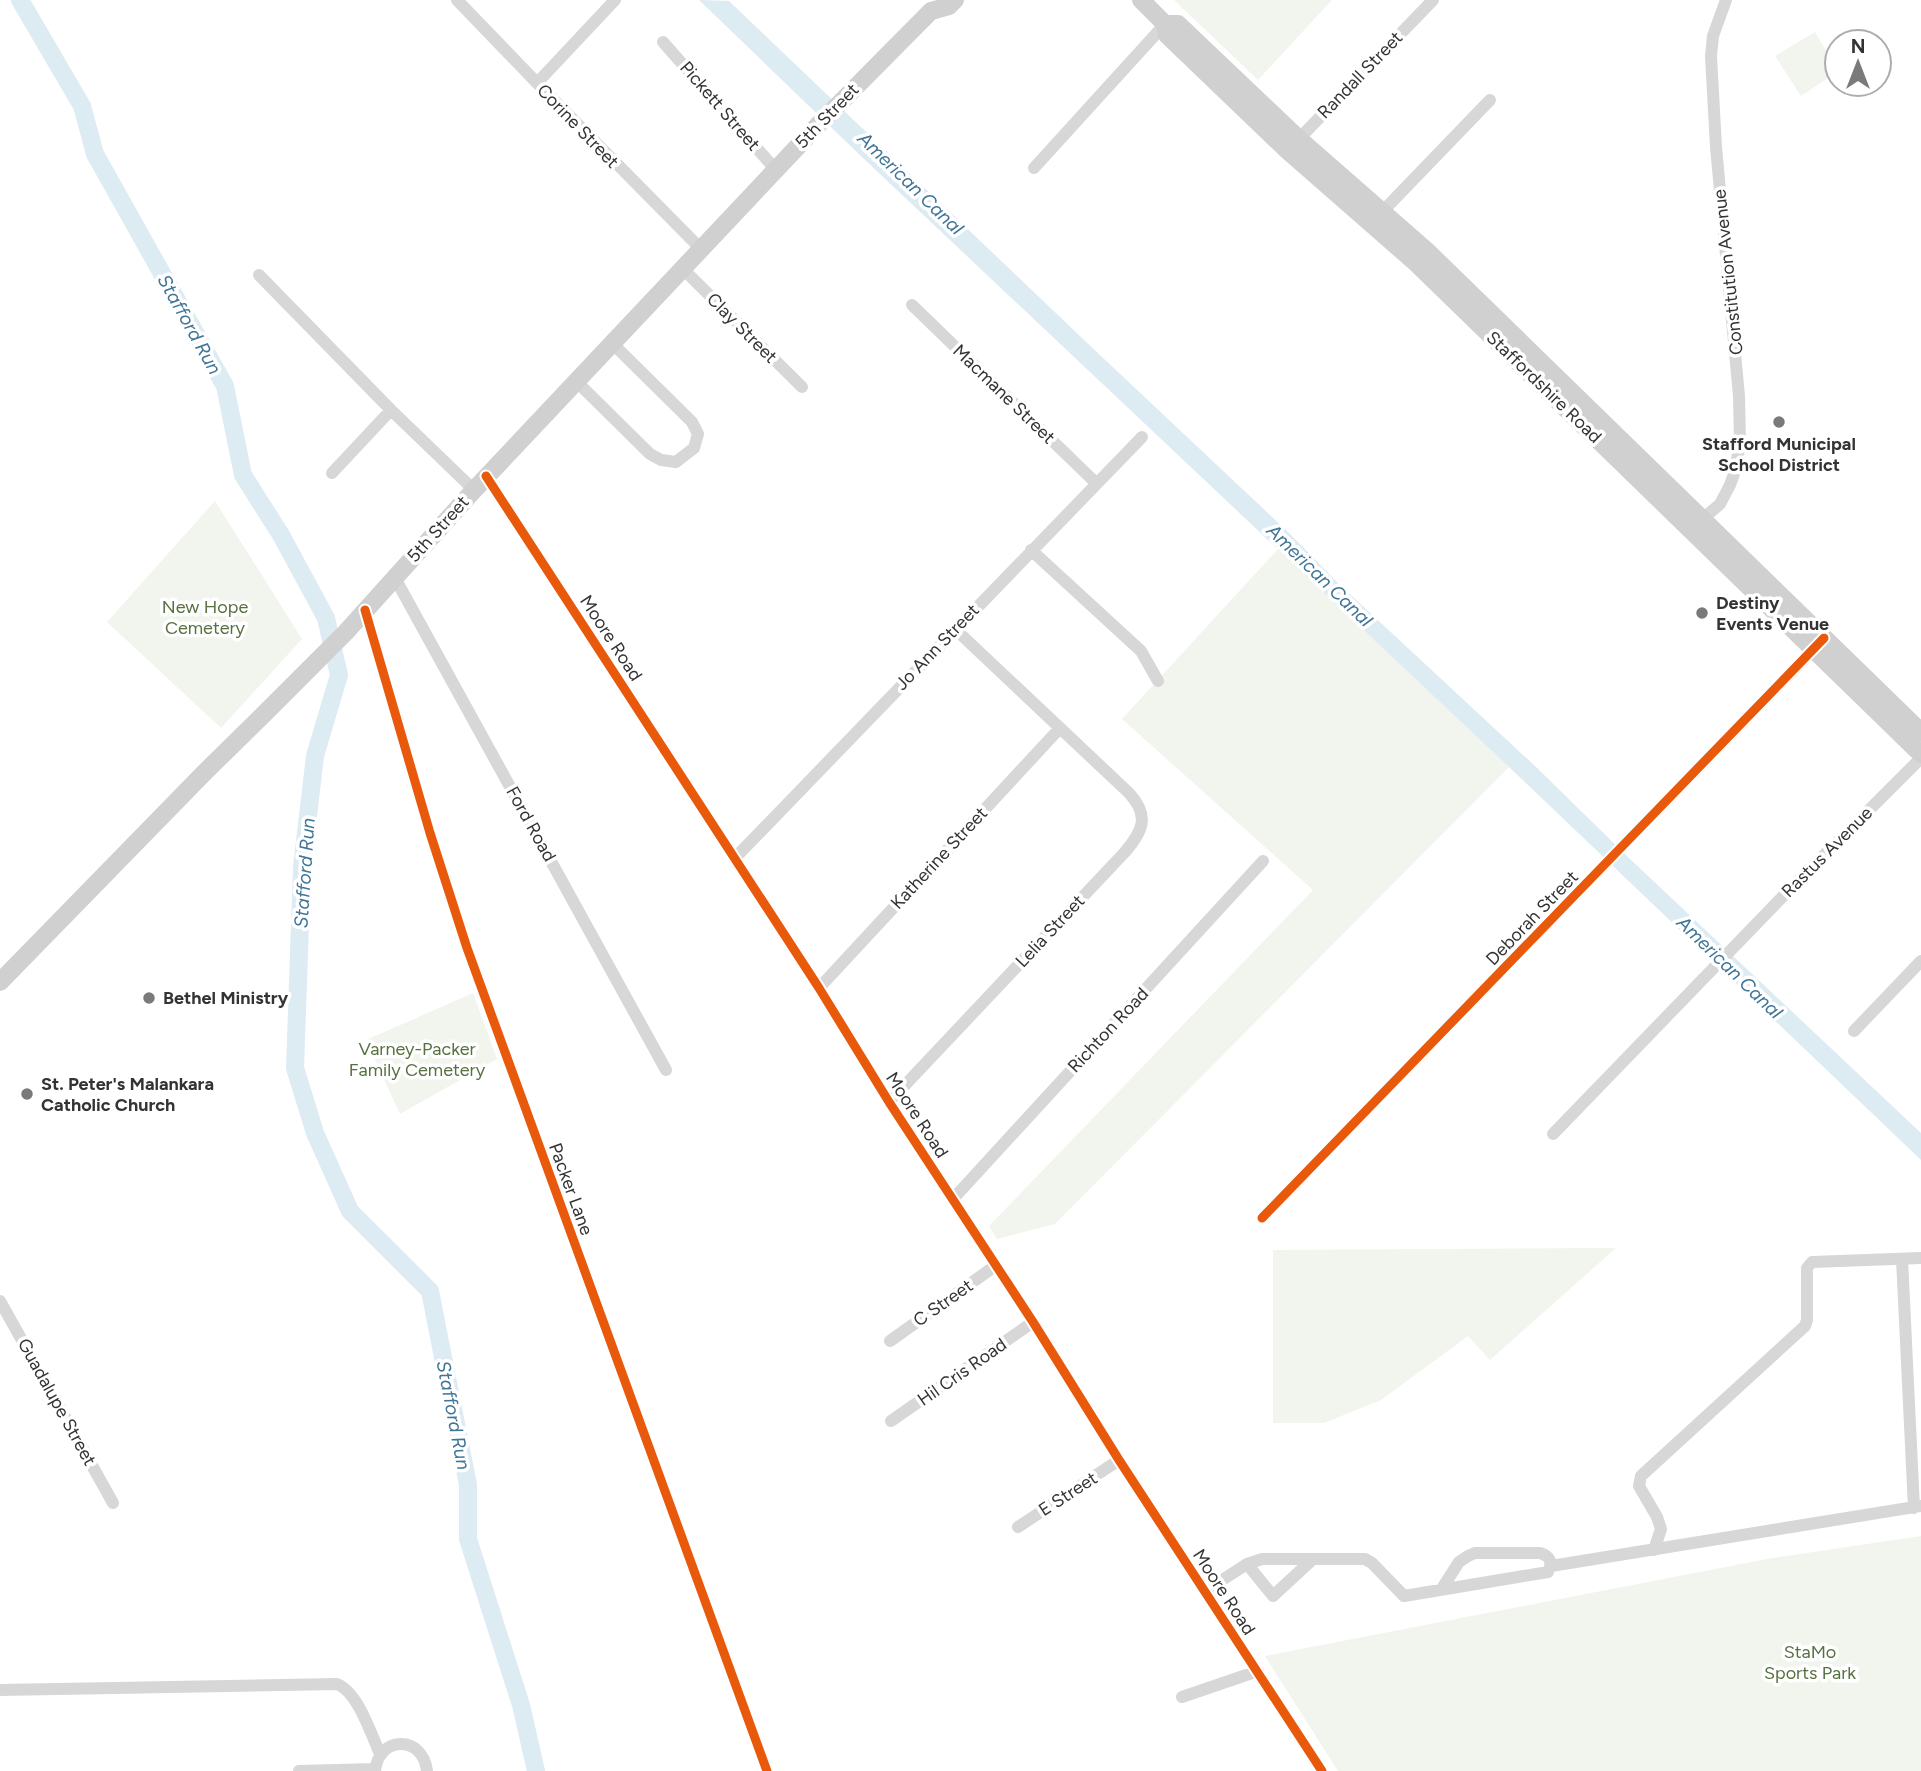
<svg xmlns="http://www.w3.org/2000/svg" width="1921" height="1771" font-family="Figtree,sans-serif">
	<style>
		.green { fill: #f1f5ed }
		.water { fill: #ddebf3 }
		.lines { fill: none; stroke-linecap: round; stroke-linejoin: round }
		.river { stroke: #ddebf3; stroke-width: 18 }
		.street { stroke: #d7d7d7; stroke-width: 12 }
		.secondary { stroke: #d0d0d0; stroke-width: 18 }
		.cycleway-casing { stroke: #fff; stroke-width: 13 }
		.cycleway { stroke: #e8590c; stroke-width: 9 }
		.poi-dot { fill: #7a7a7a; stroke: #fff; stroke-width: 2.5 }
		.labels { text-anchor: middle; stroke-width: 7; stroke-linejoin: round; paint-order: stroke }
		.street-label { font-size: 18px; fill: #333; stroke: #fff }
		.poi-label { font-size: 18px; font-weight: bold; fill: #333; stroke: #fff; text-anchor: start }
		.park-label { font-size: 18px; fill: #56703f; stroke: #fff }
		.water-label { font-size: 19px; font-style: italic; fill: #3f7597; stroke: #fff }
	</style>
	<rect width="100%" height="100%" fill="#fff"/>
	<path class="green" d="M 1174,0 L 1332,0 L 1258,80 Z
		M 1815,32 L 1837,69 L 1837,72 L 1801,96 L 1775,56 Z
		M 215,501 L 302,639 L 221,728 L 107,622 Z
		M 1278,549 L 1509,767 L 1055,1224 L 997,1239 L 989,1226 L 1313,890 L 1122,719 Z
		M 473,993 L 497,1059 L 400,1114 L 366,1040 Z
		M 1616,1248 L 1490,1360 L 1468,1336 L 1381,1400 L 1324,1423 L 1273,1423 L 1273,1250 Z
		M 1921,1536 L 1921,1771 L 1338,1771 L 1265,1656 L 1767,1559 Z"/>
	<path class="water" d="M 699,0 L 729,1 L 1084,340 L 1287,531 L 1339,584 L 1535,766 L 1630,859 L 1921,1133 L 1921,1160 L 1528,785 L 863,158 Z"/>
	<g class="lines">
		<path class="river" d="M 20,0 L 82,106 L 95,154 L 225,386 L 243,475 L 281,535 L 326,618 L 339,675 L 315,756 L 302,867 L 295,1068 L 315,1133 L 350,1211 L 430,1291 L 468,1485 L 468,1539 L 521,1705 L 536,1771"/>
		<path class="street" d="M 457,0 L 537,83 L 701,249
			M 663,42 L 776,170
			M 537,83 L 615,0
			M 1295,143 L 1433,0
			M 1034,168 L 1165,24
			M 1382,212 L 1490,100
			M 682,268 L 802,387
			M 259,275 L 391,410 L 474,490
			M 912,305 L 1096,483
			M 576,381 L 650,454 L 661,460 L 676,462 L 694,448 L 698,434 L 692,422 L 612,343
			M 332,473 L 391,410
			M 486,476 L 819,988 L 889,1102 L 1033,1322 L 1119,1460 L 1322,1771
			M 1698,523 L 1720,504 L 1730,485 L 1735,471 L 1740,443 L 1739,396 L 1716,147 L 1711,56 L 1713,36 L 1726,0
			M 1031,550 L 1141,651 L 1158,681
			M 395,578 L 666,1070
			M 365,610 L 430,833 L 467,948 L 767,1771
			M 734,859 L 1142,437
			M 819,988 L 1060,728
			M 1854,1031 L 1921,961
			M 889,1102 L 1125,852 C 1143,831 1150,816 1129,793 L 955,629
			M 1553,1134 L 1792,887 L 1921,758
			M 953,1199 L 1263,861
			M 1262,1218 L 1817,646
			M 1902,1259 L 1914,1508
			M 0,1301 L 113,1503
			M 890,1341 L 995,1266
			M 891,1421 L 1033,1322
			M 1018,1527 L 1119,1460
			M 1654,1550 L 1661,1529 L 1657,1517 L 1639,1486 L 1641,1476 L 1805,1326 L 1807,1320 L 1807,1268 L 1812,1262 L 1921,1258
			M 1247,1564 L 1273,1596 L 1313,1559
			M 1551,1566 L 1921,1506
			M 1205,1591 L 1247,1564 L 1262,1559 L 1365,1559 L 1372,1563 L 1404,1596 L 1548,1572 C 1553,1562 1550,1556 1540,1553 L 1475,1553 L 1468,1556 L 1459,1562 L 1441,1590
			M 0,1690 L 337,1684 C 358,1692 371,1734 380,1754
			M 1182,1697 L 1258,1671
			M 299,1771 L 374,1769
			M 375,1771 C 379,1735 423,1735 427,1771"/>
		<path class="secondary" d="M 1141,0 L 1165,24 L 1167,35 L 1288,151 L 1416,263 L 1921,754
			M 1165,24 L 1178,24 L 1299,139 L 1427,251 L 1921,732
			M 0,982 L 204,773 L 265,713 L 346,632 L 474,490 L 819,124 L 931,11 L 949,6 L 955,0"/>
		<defs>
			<path id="cycleway" d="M 486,476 L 819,988 L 889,1102 L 1033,1322 L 1119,1460 L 1322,1771
				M 365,610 L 430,833 L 467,948 L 767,1771
				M 1262,1218 L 1824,638"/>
		</defs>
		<use href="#cycleway" class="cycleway-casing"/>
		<use href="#cycleway" class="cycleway"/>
	</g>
	<g class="poi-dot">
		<circle cx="1779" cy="422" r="7"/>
		<circle cx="1702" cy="613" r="7"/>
		<circle cx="149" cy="998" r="7"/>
		<circle cx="27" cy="1094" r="7"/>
	</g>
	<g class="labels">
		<g class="street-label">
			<text transform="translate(1360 75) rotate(-46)" y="6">Randall Street</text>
			<text transform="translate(720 106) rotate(49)" y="6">Pickett Street</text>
			<text transform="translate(827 116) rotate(-46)" y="6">5th Street</text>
			<text transform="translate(578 126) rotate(46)" y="6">Corine Street</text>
			<text transform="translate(1728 272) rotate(-96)" y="6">Constitution Avenue</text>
			<text transform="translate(742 328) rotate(45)" y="6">Clay Street</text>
			<text transform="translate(1544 387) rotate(44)" y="6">Staffordshire Road</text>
			<text transform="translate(1004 394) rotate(44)" y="6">Macmane Street</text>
			<text transform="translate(438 529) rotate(-48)" y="6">5th Street</text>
			<text transform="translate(611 638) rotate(57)" y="6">Moore Road</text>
			<text transform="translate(937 647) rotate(-46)" y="6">Jo Ann Street</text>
			<text transform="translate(531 824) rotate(61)" y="6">Ford Road</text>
			<text transform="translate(1827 852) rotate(-45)" y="6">Rastus Avenue</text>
			<text transform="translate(939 858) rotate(-47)" y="6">Katherine Street</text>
			<text transform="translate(1532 918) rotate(-46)" y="6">Deborah Street</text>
			<text transform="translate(1050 931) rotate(-47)" y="6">Lelia Street</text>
			<text transform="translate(1108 1030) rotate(-47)" y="6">Richton Road</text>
			<text transform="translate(917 1115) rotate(57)" y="6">Moore Road</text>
			<text transform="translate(571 1189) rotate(70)" y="6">Packer Lane</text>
			<text transform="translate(943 1303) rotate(-35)" y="6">C Street</text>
			<text transform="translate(962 1372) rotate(-35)" y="6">Hil Cris Road</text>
			<text transform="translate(57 1402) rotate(61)" y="6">Guadalupe Street</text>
			<text transform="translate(1068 1494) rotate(-33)" y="6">E Street</text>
			<text transform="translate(1224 1592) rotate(57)" y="6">Moore Road</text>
		</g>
		<g class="poi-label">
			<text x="1779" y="450" text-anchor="middle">Stafford Municipal<tspan x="1779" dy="21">School District</tspan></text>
			<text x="1716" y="609">Destiny<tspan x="1716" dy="21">Events Venue</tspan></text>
			<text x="163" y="1004">Bethel Ministry</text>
			<text x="41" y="1090">St. Peter's Malankara<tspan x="41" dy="21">Catholic Church</tspan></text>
		</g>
		<g class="park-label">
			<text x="205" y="613">New Hope<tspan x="205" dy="21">Cemetery</tspan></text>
			<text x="417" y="1055">Varney-Packer<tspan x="417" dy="21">Family Cemetery</tspan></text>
			<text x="1810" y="1658">StaMo<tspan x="1810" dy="21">Sports Park</tspan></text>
		</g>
		<g class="water-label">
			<text transform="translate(911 183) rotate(44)" y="7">American Canal</text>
			<text transform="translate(190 324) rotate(61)" y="7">Stafford Run</text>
			<text transform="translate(1320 575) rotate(44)" y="7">American Canal</text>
			<text transform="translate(304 873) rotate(-86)" y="7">Stafford Run</text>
			<text transform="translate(1730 967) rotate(44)" y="7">American Canal</text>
			<text transform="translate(454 1415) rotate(79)" y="7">Stafford Run</text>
		</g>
	</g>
	<g transform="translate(1858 63)"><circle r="33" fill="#ffffff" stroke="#adadad" stroke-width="2"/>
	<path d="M0-5L12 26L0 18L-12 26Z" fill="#7a7a7a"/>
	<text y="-10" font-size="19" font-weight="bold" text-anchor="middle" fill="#333333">N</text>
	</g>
</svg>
